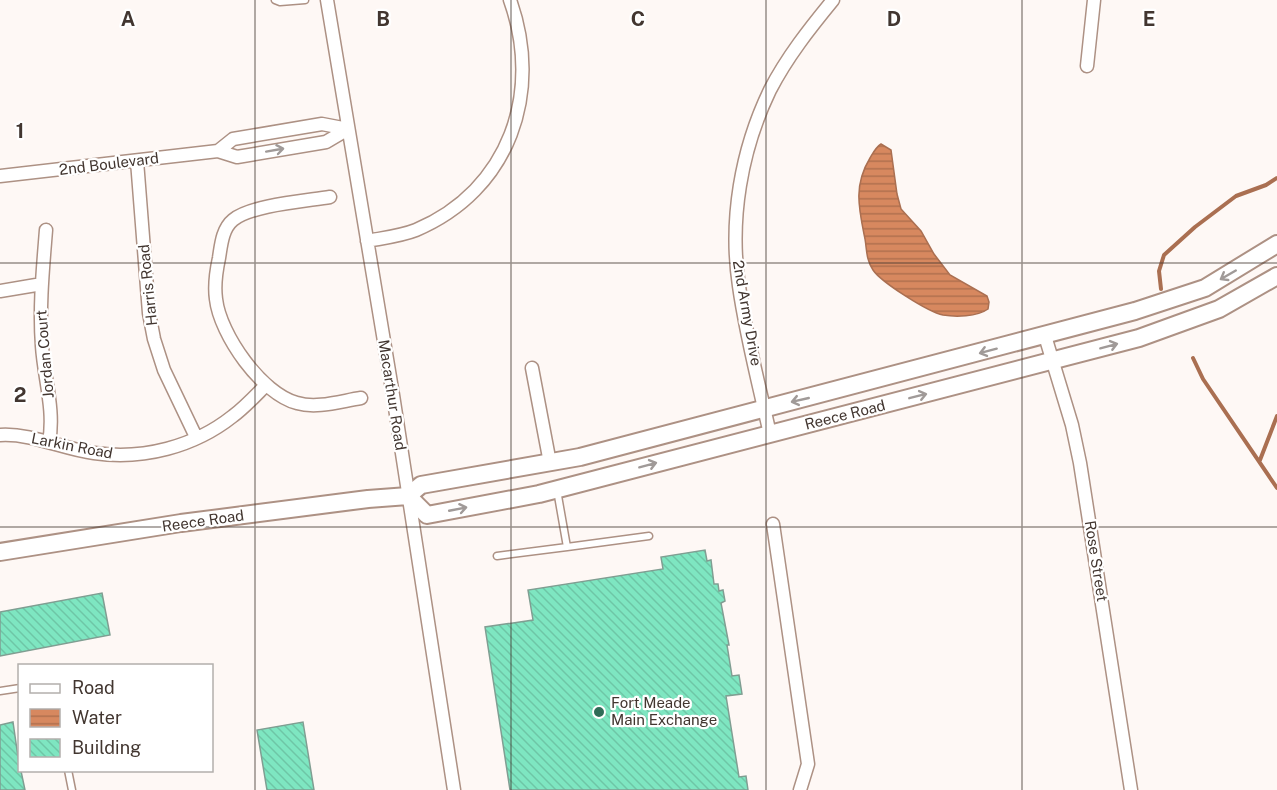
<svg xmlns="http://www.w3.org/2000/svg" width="1277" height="790" font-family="'Public Sans',sans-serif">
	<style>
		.water { fill: url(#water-rules); stroke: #aa6f51; stroke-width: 1.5 }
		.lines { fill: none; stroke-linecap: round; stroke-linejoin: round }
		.stream { stroke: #aa6f51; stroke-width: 4 }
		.building { fill: url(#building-back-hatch); stroke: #809e92; stroke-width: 1.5 }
		.service-casing { stroke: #ad9184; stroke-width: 9 }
		.minor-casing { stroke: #ad9184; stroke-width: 15 }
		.tertiary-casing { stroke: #ad9184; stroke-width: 20 }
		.service { stroke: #fff; stroke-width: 6 }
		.minor { stroke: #fff; stroke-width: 12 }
		.tertiary { stroke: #fff; stroke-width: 16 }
		.oneway { stroke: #a09a98 }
		.grid { fill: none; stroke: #423630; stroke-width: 1.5; stroke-opacity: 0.55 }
		.poi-dot { fill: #2f6c57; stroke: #fff; stroke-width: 2 }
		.labels { text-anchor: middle; stroke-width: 4.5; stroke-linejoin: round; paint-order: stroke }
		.street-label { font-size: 15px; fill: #423630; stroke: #fff }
		.poi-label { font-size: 15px; fill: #423630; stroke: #fff; text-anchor: start }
		.grid-label { font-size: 20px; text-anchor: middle; font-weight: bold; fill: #423630; stroke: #fff; stroke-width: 4.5; stroke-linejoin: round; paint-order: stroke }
	</style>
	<defs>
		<pattern id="water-rules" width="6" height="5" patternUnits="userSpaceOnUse" patternTransform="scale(1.5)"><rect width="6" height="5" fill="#d7885f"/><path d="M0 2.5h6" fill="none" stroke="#b0704f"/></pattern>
		<pattern id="building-back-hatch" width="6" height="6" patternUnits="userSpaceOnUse" patternTransform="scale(1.5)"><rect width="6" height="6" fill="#7ee6c1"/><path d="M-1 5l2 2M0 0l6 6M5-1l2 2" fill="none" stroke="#6ec6a6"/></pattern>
	</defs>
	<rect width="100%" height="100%" fill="#fef8f5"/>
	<path class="water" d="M 881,144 L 891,150 L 897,194 L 901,209 L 921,231 L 934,254 L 950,275 L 987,296 L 989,302 L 988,309 C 977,317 955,317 943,315 C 928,312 881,282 873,270 C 866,259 867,251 865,239 C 859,209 853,186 870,158 C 873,153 876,147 881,144 Z"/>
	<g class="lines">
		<path class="stream" d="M 1161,289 L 1159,271 L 1164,255 L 1195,227 L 1236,196 L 1266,185 L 1277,178
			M 1193,358 L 1203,379 L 1277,488
			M 1260,460 L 1277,416"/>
	</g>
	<path class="building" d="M 705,550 L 707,561 L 711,560 L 714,584 L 718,584 L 719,591 L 723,590 L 725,601 L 721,603 L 729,645 L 727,645 L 732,676 L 739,675 L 742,694 L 726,696 L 739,777 L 746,776 L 748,790 L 510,790 L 485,627 L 533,620 L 528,590 L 663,569 L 661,557 Z
		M 102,593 L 110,635 L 0,656 L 0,612 Z
		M 13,722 L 20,771 L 21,771 L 25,790 L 0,790 L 0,725 Z
		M 303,722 L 314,790 L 267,790 L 257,730 Z"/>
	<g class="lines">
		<defs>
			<path id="service" d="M 275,0 L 280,2 L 305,0
				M 557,490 L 567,547 L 649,536
				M 497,556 L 567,547
				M 0,691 L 20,688
				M 68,770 L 72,790"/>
			<path id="minor" d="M 327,0 L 393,395 L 454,790
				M 1087,66 L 1094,0
				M 218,151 L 233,139 L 322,124 L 348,129
				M 137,161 L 149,313 L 154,339 L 164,370 L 196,437
				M 0,176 L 218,151 L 237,157 L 326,142 L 348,129
				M 330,197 C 306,201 251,205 233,220 C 222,229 221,246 219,258 C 216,272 214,285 216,299 C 220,335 262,394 297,403 C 317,409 341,401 361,398
				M 46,230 C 43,268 39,307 42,346 C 44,378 55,410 49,442
				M 367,241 C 383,238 401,236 416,230 C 510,190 543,92 510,0
				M 0,291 L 42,284
				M 1045,336 L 1072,425 L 1080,463 L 1131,790
				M 532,368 L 550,463
				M 770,434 C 759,385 746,336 739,286 C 729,220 741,150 770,90 C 787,57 810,28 833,0
				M 0,435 C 32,433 63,449 94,453 C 143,460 194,447 233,416 C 245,407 255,396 266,385
				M 773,524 L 808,764 L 800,790"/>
			<path id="tertiary" d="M 408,496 L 427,515 L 539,494 L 1139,338 L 1219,309 L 1277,276
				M 0,552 L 181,523 L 368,499 L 408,496 L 421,485 L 580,457 L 1135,311 L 1205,288 L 1277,244"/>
		</defs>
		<use href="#service" class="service-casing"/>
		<use href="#minor" class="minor-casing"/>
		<use href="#tertiary" class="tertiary-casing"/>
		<use href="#service" class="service"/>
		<use href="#minor" class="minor"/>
		<use href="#tertiary" class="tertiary"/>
	</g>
	<defs><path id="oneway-shaft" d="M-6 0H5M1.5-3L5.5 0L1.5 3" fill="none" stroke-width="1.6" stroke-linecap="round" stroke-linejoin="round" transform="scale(1.5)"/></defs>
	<g class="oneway">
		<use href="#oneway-shaft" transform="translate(275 150) rotate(-10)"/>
		<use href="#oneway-shaft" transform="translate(1228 275) rotate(150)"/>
		<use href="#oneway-shaft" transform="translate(1109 346) rotate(-15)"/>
		<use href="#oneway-shaft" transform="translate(988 351) rotate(165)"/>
		<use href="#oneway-shaft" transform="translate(918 396) rotate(-14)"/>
		<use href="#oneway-shaft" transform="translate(800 400) rotate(167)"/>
		<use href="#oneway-shaft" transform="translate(648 465) rotate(-15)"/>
		<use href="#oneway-shaft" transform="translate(458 509) rotate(-11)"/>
	</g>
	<path class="grid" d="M 255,0 L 255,790M 511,0 L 511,790M 766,0 L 766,790M 1022,0 L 1022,790M 0,263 L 1277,263M 0,527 L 1277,527"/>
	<circle class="poi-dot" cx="599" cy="712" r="6"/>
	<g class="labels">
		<g class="street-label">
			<text transform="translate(109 164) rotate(-7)" y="5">2nd Boulevard</text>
			<text transform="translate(148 285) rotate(-96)" y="5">Harris Road</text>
			<text transform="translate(747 313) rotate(80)" y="5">2nd Army Drive</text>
			<text transform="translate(45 354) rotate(-95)" y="5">Jordan Court</text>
			<text transform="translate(392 395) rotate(81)" y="5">Macarthur Road</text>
			<text transform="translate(845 415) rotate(-14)" y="5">Reece Road</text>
			<text transform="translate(72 446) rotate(11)" y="5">Larkin Road</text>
			<text transform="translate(203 521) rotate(-8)" y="5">Reece Road</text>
			<text transform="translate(1096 561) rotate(81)" y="5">Rose Street</text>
		</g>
		<g class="poi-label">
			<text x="611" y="708">Fort Meade<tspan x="611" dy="17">Main Exchange</tspan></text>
		</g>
	</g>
	<g class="grid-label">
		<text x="128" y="26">A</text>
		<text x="383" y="26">B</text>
		<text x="638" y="26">C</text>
		<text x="894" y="26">D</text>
		<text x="1149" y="26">E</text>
		<text x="20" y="138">1</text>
		<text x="20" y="402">2</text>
	</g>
	<rect x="18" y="664" width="195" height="108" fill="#ffffff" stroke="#b3afac" stroke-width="1.5"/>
	<rect x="30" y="684" width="30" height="9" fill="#ffffff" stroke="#b3afac" stroke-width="1.5"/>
	<text x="72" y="694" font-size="18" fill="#423630">Road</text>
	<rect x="30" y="709" width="30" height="18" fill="url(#water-rules)" stroke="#b3afac" stroke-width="1.5"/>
	<text x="72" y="724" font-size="18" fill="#423630">Water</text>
	<rect x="30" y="739" width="30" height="18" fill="url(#building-back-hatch)" stroke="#b3afac" stroke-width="1.5"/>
	<text x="72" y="754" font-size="18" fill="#423630">Building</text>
</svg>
